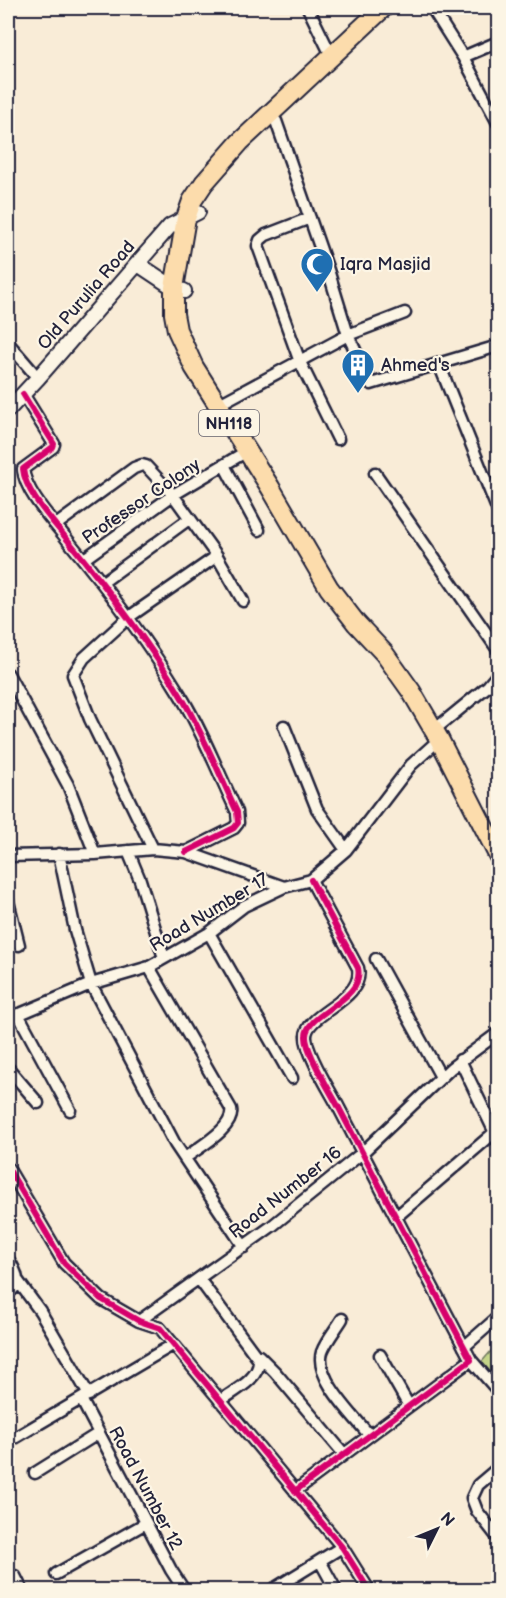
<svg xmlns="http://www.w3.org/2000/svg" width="506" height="1598" font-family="'Balsamiq Sans',sans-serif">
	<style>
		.green { fill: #c4d489; stroke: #737b62; stroke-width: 1.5 }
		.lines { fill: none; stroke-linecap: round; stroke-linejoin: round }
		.street-casing { stroke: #22223b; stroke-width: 15 }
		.secondary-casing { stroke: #22223b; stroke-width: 18 }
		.highway-casing { stroke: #22223b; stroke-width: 22 }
		.street { stroke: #fcf5e5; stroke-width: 10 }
		.secondary { stroke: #fcf5e5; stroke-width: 14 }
		.highway { stroke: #fcdcac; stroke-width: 18 }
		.cycleway-casing { stroke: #fcf5e5; stroke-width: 10 }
		.cycleway { stroke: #d6006c; stroke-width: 6 }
		.labels { text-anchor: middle; stroke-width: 4.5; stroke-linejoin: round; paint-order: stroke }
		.shield { fill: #fcf5e5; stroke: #63616e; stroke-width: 1.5 }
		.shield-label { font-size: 16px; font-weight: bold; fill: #22223b }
		.poi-label { font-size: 18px; fill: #22223b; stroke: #fcf5e5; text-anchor: start }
		.street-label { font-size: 18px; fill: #22223b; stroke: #fcf5e5 }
	</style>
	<rect width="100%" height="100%" fill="#f9ecd7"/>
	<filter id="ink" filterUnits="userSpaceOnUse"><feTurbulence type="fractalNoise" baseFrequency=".0167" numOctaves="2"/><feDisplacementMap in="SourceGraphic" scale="12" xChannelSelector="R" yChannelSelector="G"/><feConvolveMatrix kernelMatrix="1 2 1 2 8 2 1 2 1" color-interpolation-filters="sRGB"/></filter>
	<g filter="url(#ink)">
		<path class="green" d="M 498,1343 L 498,1385 L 479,1365 Z"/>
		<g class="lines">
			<defs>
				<path id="street" d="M 308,8 L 332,57
					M 432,8 L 463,57 L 498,123
					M 463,57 L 498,42
					M 310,218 L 266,235 L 260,240 L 258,246 L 300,362 L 338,439
					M 405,313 L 348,335 L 371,384 L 498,346
					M 8,343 L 38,378
					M 439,364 L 498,511
					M 23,394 L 54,444 L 53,447 L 23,469 C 25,492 52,520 66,538 C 107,588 145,637 179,693 C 201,728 219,774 237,812 L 238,823 L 234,828 L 186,852
					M 225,401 L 348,335 L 329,273 L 276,121
					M 224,465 L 259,530
					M 375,473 L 498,650
					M 56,525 L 134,468 L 142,465 L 146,466 L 173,495 L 217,556 L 243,601
					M 84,559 L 173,495 L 247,451
					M 103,582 L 189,519
					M 8,674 L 68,785 L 95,854
					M 284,726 L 317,809 L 346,850
					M 439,726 L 488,686 L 498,674
					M 153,849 L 90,719 L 73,675 L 84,658 L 129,617 L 217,556
					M 128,851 L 140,880 L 164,958
					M 59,854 L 75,930 L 91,984 L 175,1144 L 244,1247
					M 8,856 L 95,854 L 153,849 L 186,852 L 284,887
					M 8,901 L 19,945
					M 209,933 L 292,1078
					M 376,959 L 441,1077
					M 149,967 L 231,1109 C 235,1128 199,1147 185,1158
					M 18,1014 L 70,1110
					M 8,1019 L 91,984 L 149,967 L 209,933 L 244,906 L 284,887 L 311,880 L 346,850 L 411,765 L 442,737
					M 460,1060 L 498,1139
					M 8,1068 L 38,1103
					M 8,1168 L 64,1263 L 101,1299 L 139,1321 L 160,1328 L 342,1547 L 369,1590
					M 396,1217 L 495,1132
					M 8,1259 C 16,1271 23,1284 8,1293
					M 199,1279 L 259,1360 C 260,1379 234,1391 220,1401
					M 18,1281 L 40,1311 L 89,1395
					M 342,1319 C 336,1329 326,1341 322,1352 C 314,1378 354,1416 369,1435
					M 139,1321 L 272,1226 L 362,1153 L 451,1068 L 498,1033
					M 464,1347 L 498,1317
					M 380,1355 L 409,1406
					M 259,1356 L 275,1372 L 344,1454
					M 471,1360 L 498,1391
					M 81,1399 L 171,1570 L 184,1590
					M 8,1442 L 174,1344
					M 498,1468 L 478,1485 L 472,1498 L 477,1511 L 498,1538
					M 35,1473 L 99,1433
					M 295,1491 L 471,1360 C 426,1275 382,1191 338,1106 C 330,1091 305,1051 306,1036 C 306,1013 365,1000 358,968 L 311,880
					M 320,1561 L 336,1590
					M 56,1574 L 146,1523
					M 15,1576 L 22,1590
					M 272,1590 L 342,1547"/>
				<path id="secondary" d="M 138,264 L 174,288 L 184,291
					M 8,410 L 38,378 L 170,226 L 198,212"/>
				<path id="highway" d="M 383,8 L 240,142 L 204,183 L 192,201 L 186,218 L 174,288 L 174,314 L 177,330 L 194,367 L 270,487 L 329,588 L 356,623 L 384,653 L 411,691 L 439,739 L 498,855"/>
			</defs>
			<use href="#street" class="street-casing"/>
			<use href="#secondary" class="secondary-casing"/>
			<use href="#highway" class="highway-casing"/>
			<use href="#street" class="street"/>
			<use href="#secondary" class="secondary"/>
			<use href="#highway" class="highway"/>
			<defs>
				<path id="cycleway" d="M 23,394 L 54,444 L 53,447 L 23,469 C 25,492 52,520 66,538 C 107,588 145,637 179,693 C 201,728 219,774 237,812 L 238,823 L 234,828 L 186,852
					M 8,1168 L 64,1263 L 101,1299 L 139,1321 L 160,1328 L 342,1547 L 369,1590
					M 295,1491 L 471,1360 C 426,1275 382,1191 338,1106 C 330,1091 305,1051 306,1036 C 306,1013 365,1000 358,968 L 311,880"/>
			</defs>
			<use href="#cycleway" class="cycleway-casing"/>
			<use href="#cycleway" class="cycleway"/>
		</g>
	</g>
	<defs>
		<symbol id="mosque-pin" viewBox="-11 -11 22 30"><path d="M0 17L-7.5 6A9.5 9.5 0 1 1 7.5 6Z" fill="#1f6fb2" stroke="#fcf5e5"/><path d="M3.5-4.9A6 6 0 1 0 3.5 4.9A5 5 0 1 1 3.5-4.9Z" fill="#fff"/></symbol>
		<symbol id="building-pin" viewBox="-11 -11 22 30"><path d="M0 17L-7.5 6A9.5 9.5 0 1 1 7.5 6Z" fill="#1f6fb2" stroke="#fcf5e5"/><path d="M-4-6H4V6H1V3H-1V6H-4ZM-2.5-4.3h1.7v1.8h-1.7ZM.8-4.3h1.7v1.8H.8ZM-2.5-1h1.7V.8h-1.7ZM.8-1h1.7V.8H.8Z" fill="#fff"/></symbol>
	</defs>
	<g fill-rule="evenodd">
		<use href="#mosque-pin" x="298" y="245" width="38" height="52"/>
		<use href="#building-pin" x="339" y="346" width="38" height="52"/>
	</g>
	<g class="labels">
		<rect class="shield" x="199" y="410" width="60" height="26" rx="4.5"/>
		<g class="shield-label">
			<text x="229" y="429">NH118</text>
		</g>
		<g class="poi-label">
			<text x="340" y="270">Iqra Masjid</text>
			<text x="381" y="371">Ahmed's</text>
		</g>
		<g class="street-label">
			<text transform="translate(86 295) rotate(-49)" y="6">Old Purulia Road</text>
			<text transform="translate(141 501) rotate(-34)" y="6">Professor Colony</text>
			<text transform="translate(209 912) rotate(-31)" y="6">Road Number 17</text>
			<text transform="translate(285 1192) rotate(-38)" y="6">Road Number 16</text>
			<text transform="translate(146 1488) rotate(62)" y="6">Road Number 12</text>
		</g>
	</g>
	<rect width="506" height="1598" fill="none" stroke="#fcf5e5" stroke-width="30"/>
	<rect x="15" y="15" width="476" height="1568" fill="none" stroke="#22223b" stroke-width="2" filter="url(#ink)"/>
	<g transform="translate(437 1529) rotate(47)" stroke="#fcf5e5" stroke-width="4.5" paint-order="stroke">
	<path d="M0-4.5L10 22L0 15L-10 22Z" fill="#22223b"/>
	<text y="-9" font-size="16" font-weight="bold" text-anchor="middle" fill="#22223b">N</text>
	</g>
</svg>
